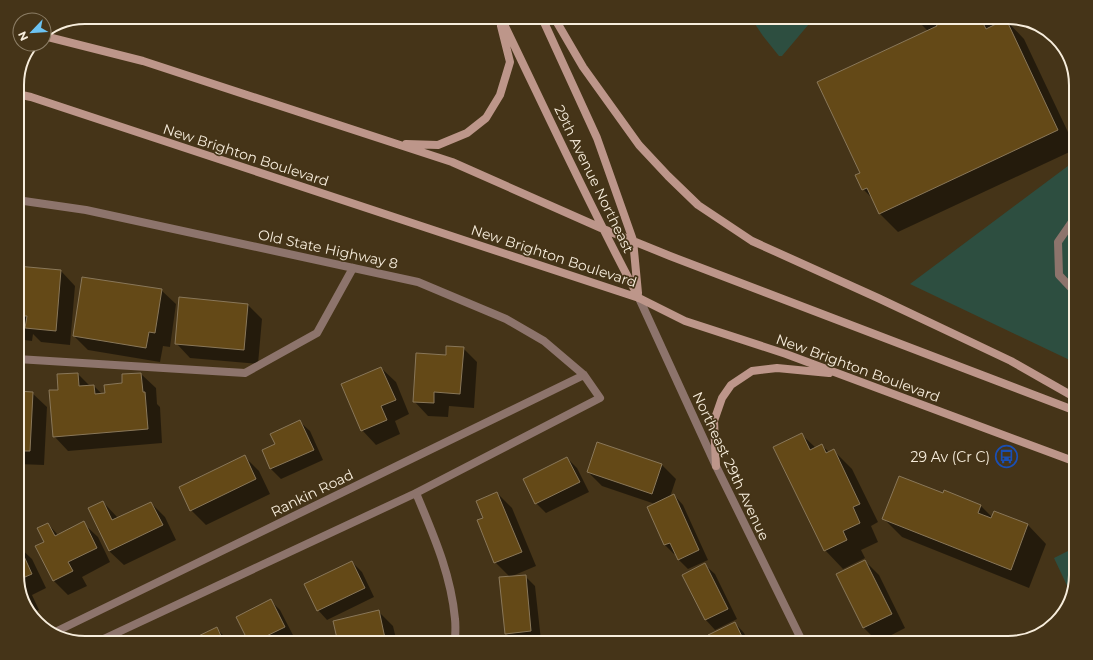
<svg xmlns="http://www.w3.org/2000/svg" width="1093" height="660" font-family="Montserrat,sans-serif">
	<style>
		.green { fill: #2d4e40 }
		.shadow { fill: #0007 }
		.building { fill: #644917; stroke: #897759 }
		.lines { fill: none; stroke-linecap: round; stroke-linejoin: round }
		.service { stroke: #8d746c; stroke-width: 8 }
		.minor { stroke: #8d746c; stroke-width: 8 }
		.tertiary { stroke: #8d746c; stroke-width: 8 }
		.secondary { stroke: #bd968a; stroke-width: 8 }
		.labels { text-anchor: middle; stroke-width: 3.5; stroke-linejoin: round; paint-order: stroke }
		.street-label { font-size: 14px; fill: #f7eddc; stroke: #453418 }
		.poi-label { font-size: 14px; fill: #f7eddc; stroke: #453418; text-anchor: end }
		.rim { fill: none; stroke: #f7eddc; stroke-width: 2 }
	</style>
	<rect width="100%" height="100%" fill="#453418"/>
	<path class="green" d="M 751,18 L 814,18 L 782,56 L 779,56 L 763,36 Z
		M 1076,160 L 1076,363 L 910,284 Z
		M 1076,547 L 1076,575 L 1071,594 L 1054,558 Z"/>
	<path class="shadow" d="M 917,17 L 987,17 L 993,26 L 1006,20 L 1024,39 L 1076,149 L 898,232 L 880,214 L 874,200 L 863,189 L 861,174 L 928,31 L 918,21 Z
		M 17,267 L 61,271 L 75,286 L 70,345 L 41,342 L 33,334 L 32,341 L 17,339 Z
		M 161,290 L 176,304 L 170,347 L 163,346 L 160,362 L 88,350 L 74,336 Z
		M 247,304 L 262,319 L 258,364 L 190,358 L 176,343 Z
		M 463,348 L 477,362 L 474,408 L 449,406 L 448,417 L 428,416 L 414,401 L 447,356 Z
		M 381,368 L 396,382 L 409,414 L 395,421 L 400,434 L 376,445 L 362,430 Z
		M 78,374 L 90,386 L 94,386 L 102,394 L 106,394 L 123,384 L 123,375 L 141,374 L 156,388 L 157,404 L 160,407 L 162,443 L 68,451 L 54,436 L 59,391 Z
		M 17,392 L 32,393 L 47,407 L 44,465 L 17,464 Z
		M 300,422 L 310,431 L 323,460 L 281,479 L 271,469 L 263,451 L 276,445 Z
		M 801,434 L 816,448 L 821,445 L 829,452 L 833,450 L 852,469 L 878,522 L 871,526 L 878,542 L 861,550 L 865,558 L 843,569 L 825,550 Z
		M 244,456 L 259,471 L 270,494 L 206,525 L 191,510 L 180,487 Z
		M 567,458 L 577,468 L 589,492 L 546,513 L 536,503 Z
		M 662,465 L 676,479 L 670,497 L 674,495 L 683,505 L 708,560 L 688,569 L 678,559 L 676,554 L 674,554 L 665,545 L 648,507 L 655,504 L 602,486 L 588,472 Z
		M 497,493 L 512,508 L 536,566 L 510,577 L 495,562 L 485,518 Z
		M 943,494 L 981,506 L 993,518 L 995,512 L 1028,525 L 1046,544 L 1029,588 L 902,537 L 883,518 Z
		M 103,502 L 118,518 L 151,503 L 165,517 L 176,540 L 124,565 L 109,551 Z
		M 83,523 L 98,537 L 110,562 L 82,577 L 87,586 L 68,595 L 54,581 L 46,543 L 48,524 L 58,535 Z
		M 17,545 L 32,559 L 46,588 L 32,595 L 39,610 L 31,613 L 26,609 L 17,579 Z
		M 865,561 L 879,575 L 905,628 L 878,642 L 863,627 Z
		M 352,562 L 362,572 L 374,597 L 327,620 L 318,610 Z
		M 705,565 L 715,574 L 737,619 L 715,630 L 706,620 L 684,575 Z
		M 525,576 L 535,586 L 541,640 L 515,643 L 506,633 Z
		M 271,601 L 280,610 L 294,637 L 281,643 L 250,643 Z
		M 378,611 L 393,626 L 397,643 L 339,643 Z
		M 735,623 L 744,633 L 749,643 L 714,643 Z
		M 216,628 L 226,638 L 228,643 L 186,643 Z"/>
	<path class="building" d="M 933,17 L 980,17 L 986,29 L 1006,19 L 1058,130 L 879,214 L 867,188 L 862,190 L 855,175 L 860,173 L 817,82 L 937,26 Z
		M 17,266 L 61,270 L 56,331 L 25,328 L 27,316 L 19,316 L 17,327 Z
		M 82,277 L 162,289 L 155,333 L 149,332 L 146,348 L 73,336 Z
		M 179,297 L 248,304 L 244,350 L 175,344 Z
		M 446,346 L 464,347 L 460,394 L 434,392 L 434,403 L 413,402 L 416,353 L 446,355 Z
		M 381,367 L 396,400 L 381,406 L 387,420 L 361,431 L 341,384 Z
		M 78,373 L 79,386 L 94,385 L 95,394 L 105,393 L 104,385 L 122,383 L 122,374 L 141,373 L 143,392 L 145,392 L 148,429 L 53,437 L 49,390 L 58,390 L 57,374 Z
		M 17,391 L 33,392 L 30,451 L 17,451 Z
		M 300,420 L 314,450 L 270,469 L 262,450 L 275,444 L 270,434 Z
		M 802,433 L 810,450 L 822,444 L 826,453 L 834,449 L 860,504 L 853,507 L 860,523 L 843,531 L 847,540 L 824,551 L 773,447 Z
		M 597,442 L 662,464 L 652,494 L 587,472 Z
		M 245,455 L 256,479 L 190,511 L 179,487 Z
		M 567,457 L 580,482 L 535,504 L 523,479 Z
		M 899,476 L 943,493 L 944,490 L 981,505 L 978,513 L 991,518 L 994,511 L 1028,524 L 1011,570 L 882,519 Z
		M 497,492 L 522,552 L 494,563 L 477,520 L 483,518 L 476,501 Z
		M 674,494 L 699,550 L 678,560 L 670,543 L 664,545 L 647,507 Z
		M 103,501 L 112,520 L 151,502 L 163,525 L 109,551 L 88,508 Z
		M 84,521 L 97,548 L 68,562 L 73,571 L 53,581 L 35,546 L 44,542 L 37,528 L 48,523 L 55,536 Z
		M 18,543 L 32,574 L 18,580 L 25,595 L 22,596 L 17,579 Z
		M 865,560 L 892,614 L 863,628 L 836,574 Z
		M 352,561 L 365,588 L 317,611 L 304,584 Z
		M 705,563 L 728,609 L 705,620 L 682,575 Z
		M 526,575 L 531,631 L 505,634 L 499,577 Z
		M 271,599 L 285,627 L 252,643 L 249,643 L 236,617 Z
		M 379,610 L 386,643 L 338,643 L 333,621 Z
		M 735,622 L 745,643 L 712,643 L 708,635 Z
		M 217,627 L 224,643 L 184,643 Z"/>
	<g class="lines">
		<path class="service" d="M 1076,216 L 1058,242 L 1059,275 L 1076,293
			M 17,359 L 245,373 L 317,333 L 353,268"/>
		<path class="minor" d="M 17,200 L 86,210 L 418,282 L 506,319 L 544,341 L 584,375 L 600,398 L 416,493 L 95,643
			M 416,493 C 433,534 451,574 455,619 C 456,627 455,635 455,643
			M 51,634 L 584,375"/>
		<path class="tertiary" d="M 639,298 L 716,466 L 803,643"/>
		<path class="secondary" d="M 555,19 L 583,67 L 639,145 L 668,176 L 698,205 L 752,241 L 878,298 L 1011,361 L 1076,398
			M 502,20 C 547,113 590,207 639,298
			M 543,20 L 597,138 L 633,240 L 638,293
			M 44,36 L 143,61 L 452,162 L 601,228 L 670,256 L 1076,411
			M 17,94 L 31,97 L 639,298 L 685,321 L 786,354 L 1076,462
			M 406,144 L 438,145 L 467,133 L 486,118 L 500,95 L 510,62 L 501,26
			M 716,466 L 714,421 L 722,398 L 731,385 L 752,371 L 777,368 L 829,373"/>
	</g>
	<defs>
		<symbol id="bus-ring" viewBox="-11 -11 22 22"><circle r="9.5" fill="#453418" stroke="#1a4fb4" stroke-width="1.5"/><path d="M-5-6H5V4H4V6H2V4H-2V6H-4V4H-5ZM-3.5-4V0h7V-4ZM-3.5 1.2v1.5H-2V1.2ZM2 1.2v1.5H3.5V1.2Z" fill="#1a4fb4"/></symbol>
	</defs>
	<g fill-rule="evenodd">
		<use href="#bus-ring" x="994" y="444" width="25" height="25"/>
	</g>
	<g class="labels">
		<g class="street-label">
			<text transform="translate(246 155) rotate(18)" y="5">New Brighton Boulevard</text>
			<text transform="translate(594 179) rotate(64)" y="5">29th Avenue Northeast</text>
			<text transform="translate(328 249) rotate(12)" y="5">Old State Highway 8</text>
			<text transform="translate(554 256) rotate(18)" y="5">New Brighton Boulevard</text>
			<text transform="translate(858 368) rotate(20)" y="5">New Brighton Boulevard</text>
			<text transform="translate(731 466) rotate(65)" y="5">Northeast 29th Avenue</text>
			<text transform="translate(312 493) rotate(-26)" y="5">Rankin Road</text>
		</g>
		<g class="poi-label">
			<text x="990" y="462">29 Av (Cr C)</text>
		</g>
	</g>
	<path d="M0 0H1093V660H0ZM85 24H1008A61 61 0 0 1 1069 85V575A61 61 0 0 1 1008 636H85A61 61 0 0 1 24 575V85A61 61 0 0 1 85 24Z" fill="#453418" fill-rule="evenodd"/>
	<path class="rim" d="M85 24H1008A61 61 0 0 1 1069 85V575A61 61 0 0 1 1008 636H85A61 61 0 0 1 24 575V85A61 61 0 0 1 85 24Z"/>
	<g transform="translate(32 32) rotate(245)"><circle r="19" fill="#453418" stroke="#8c7e66"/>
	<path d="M0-3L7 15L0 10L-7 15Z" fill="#6cc3f2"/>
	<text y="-6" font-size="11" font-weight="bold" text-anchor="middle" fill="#f7eddc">N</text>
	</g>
</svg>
